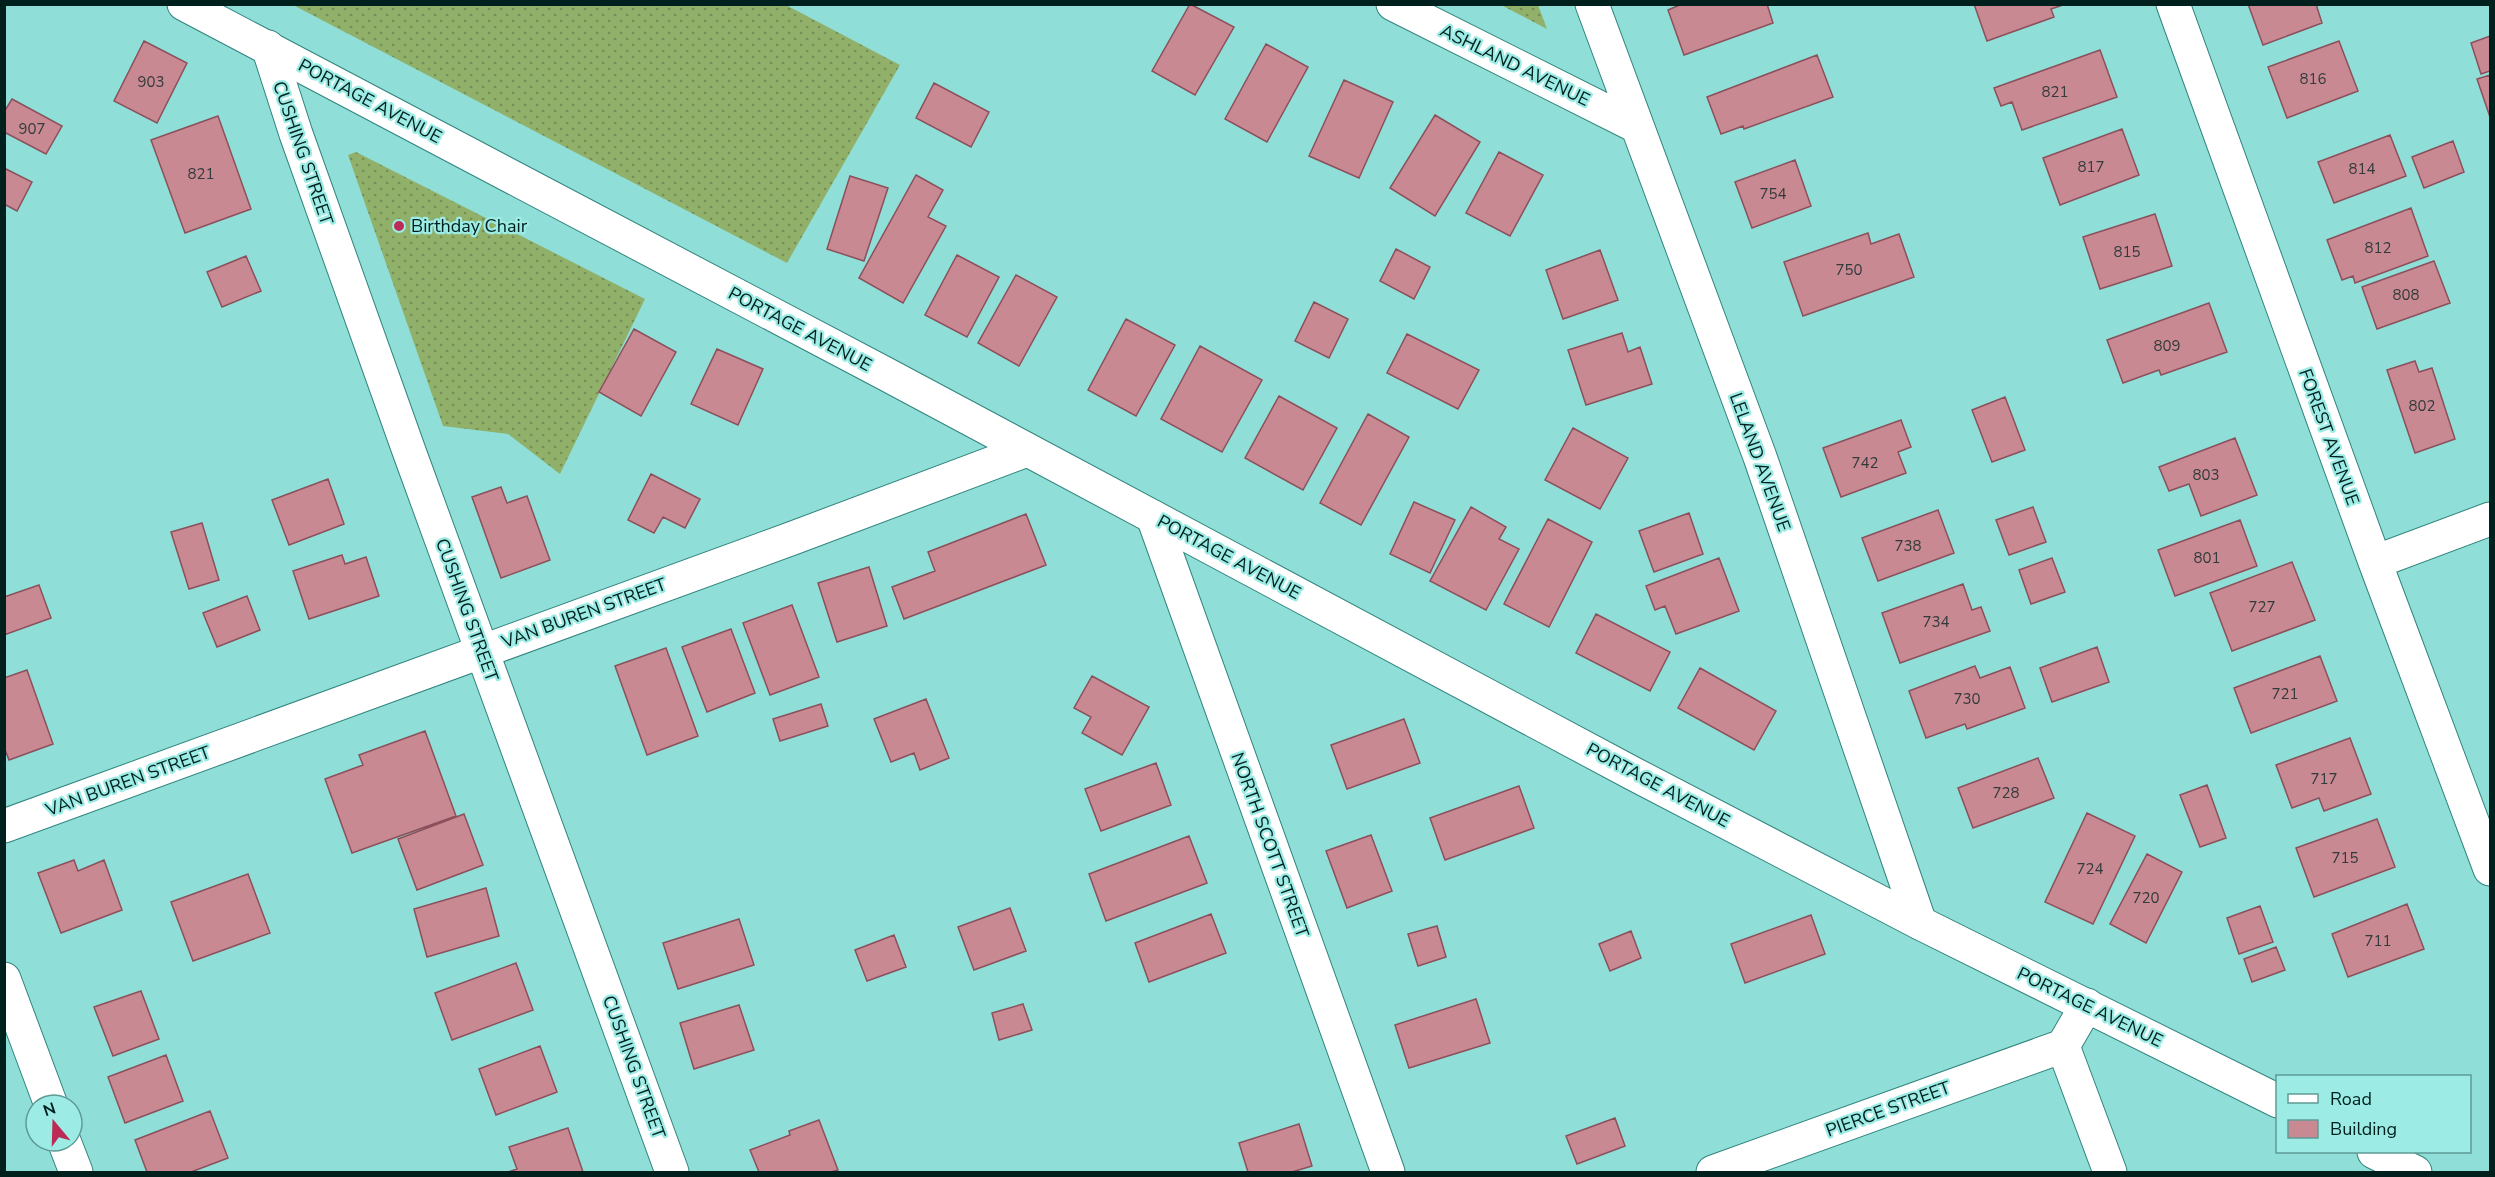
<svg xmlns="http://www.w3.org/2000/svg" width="2495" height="1177" font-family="'Nunito Sans',sans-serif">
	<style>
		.grass { fill: url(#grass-dots) }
		.building { fill: #c98993; stroke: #8b505b; stroke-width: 1.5 }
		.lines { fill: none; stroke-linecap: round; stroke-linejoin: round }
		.minor-casing { stroke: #31847e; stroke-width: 35 }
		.major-casing { stroke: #31847e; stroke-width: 35 }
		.minor { stroke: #fff; stroke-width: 33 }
		.major { stroke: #fff; stroke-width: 33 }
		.poi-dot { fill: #bb2b56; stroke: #9cece5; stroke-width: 2 }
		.labels { text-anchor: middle; stroke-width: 4.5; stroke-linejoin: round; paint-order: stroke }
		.number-label { font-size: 15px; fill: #323a3b }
		.street-label { font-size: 18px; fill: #00201e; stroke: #9cece5 }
		.poi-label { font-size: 18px; fill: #00201e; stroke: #9cece5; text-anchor: start }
	</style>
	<defs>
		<pattern id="grass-dots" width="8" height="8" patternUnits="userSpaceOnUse" patternTransform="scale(1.5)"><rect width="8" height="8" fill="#91b16b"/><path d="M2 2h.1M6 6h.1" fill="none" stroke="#749057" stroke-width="1.8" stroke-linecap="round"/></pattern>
	</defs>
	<rect width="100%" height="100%" fill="#8fdfd8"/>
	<path class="grass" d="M 293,5 L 786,5 L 900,65 L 787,263 Z
		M 1501,5 L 1538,5 L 1547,29 Z
		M 356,152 L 645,299 L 560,474 L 508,434 L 443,426 L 348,155 Z"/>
	<path class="building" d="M 1190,4 L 1234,27 L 1195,95 L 1152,71 Z
		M 1682,4 L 1767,4 L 1773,23 L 1684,55 L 1668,10 Z
		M 1974,4 L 2066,4 L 2051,9 L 2054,17 L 1987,41 Z
		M 2248,4 L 2316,4 L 2322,23 L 2263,45 Z
		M 2490,36 L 2490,71 L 2481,74 L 2471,43 Z
		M 144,41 L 187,63 L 157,123 L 114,101 Z
		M 2339,41 L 2358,91 L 2287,118 L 2268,67 Z
		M 1266,44 L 1308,67 L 1267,142 L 1225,119 Z
		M 2100,50 L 2117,97 L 2022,130 L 2012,102 L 2001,106 L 1994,88 Z
		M 1817,55 L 1833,97 L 1744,129 L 1743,126 L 1721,134 L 1707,97 Z
		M 2490,75 L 2490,117 L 2477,79 Z
		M 1344,80 L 1393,102 L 1359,178 L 1309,156 Z
		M 934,83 L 989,112 L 971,147 L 916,118 Z
		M 12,99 L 62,126 L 46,154 L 4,132 L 4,112 Z
		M 1435,115 L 1480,142 L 1435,216 L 1390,188 Z
		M 218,116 L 251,209 L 185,233 L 151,140 Z
		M 2122,129 L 2139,175 L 2060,205 L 2043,158 Z
		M 2390,135 L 2406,176 L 2334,203 L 2318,162 Z
		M 2453,141 L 2464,172 L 2424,188 L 2412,157 Z
		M 1499,152 L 1543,175 L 1510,236 L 1466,213 Z
		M 1795,160 L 1811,206 L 1752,228 L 1735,182 Z
		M 4,168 L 32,182 L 17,211 L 4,204 Z
		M 916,175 L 943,190 L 928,217 L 946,226 L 903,303 L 859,278 Z
		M 850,176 L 888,188 L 864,261 L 827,249 Z
		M 2411,208 L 2428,256 L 2355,283 L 2353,276 L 2342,280 L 2327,240 Z
		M 2155,214 L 2172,266 L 2100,289 L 2083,237 Z
		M 1868,233 L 1871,244 L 1899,234 L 1914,277 L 1803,316 L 1784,262 Z
		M 1396,249 L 1430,267 L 1414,299 L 1380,281 Z
		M 1600,250 L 1618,300 L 1563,319 L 1546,270 Z
		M 957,255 L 999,277 L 967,337 L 925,315 Z
		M 246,256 L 261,291 L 222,307 L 207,272 Z
		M 2434,261 L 2450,303 L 2377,329 L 2362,287 Z
		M 1016,275 L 1057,297 L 1019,366 L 978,343 Z
		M 1314,302 L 1348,319 L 1329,358 L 1295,341 Z
		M 2209,303 L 2227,352 L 2161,375 L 2159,370 L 2123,383 L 2107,340 Z
		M 1126,319 L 1175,345 L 1136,416 L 1088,390 Z
		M 634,329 L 676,352 L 641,416 L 599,392 Z
		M 1622,333 L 1628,352 L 1640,347 L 1652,384 L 1586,405 L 1568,350 Z
		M 1407,334 L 1479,370 L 1458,409 L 1387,373 Z
		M 1200,346 L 1262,380 L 1222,452 L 1161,419 Z
		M 717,349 L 763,369 L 738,425 L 691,404 Z
		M 2415,361 L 2419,372 L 2432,368 L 2455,439 L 2415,453 L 2387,370 Z
		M 1279,396 L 1337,428 L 1303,490 L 1245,458 Z
		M 2005,397 L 2025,450 L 1992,462 L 1972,410 Z
		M 1368,414 L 1409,437 L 1361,525 L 1320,503 Z
		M 1901,420 L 1911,447 L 1898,452 L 1906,473 L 1841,497 L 1823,448 Z
		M 1573,428 L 1628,458 L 1600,509 L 1545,480 Z
		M 2235,438 L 2257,495 L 2201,516 L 2189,484 L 2169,491 L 2159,467 Z
		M 651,474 L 700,499 L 685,528 L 663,517 L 654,533 L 628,520 Z
		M 328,479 L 344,524 L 289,545 L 272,500 Z
		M 501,487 L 507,503 L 527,496 L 550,560 L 501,578 L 472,497 Z
		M 1414,502 L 1455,520 L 1430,573 L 1390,554 Z
		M 1471,507 L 1506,527 L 1499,539 L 1519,549 L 1486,610 L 1430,581 Z
		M 2033,507 L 2046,542 L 2009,555 L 1996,520 Z
		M 1938,510 L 1954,553 L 1878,581 L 1862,538 Z
		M 1689,513 L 1703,554 L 1654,572 L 1639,531 Z
		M 1026,514 L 1046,565 L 904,619 L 892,587 L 935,571 L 928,552 Z
		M 1548,519 L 1592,542 L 1549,627 L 1504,604 Z
		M 2240,520 L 2257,566 L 2175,596 L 2158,550 Z
		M 202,523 L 219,580 L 189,589 L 171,532 Z
		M 342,555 L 345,564 L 366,557 L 379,596 L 309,619 L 293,571 Z
		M 1719,558 L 1739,611 L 1676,634 L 1665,606 L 1655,610 L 1646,586 Z
		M 2052,558 L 2065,592 L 2031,604 L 2019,570 Z
		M 2292,562 L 2315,620 L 2232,651 L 2210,593 Z
		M 869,567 L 887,626 L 837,642 L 818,583 Z
		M 1963,584 L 1972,610 L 1981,607 L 1990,631 L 1900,663 L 1882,613 Z
		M 39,585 L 51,618 L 4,635 L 4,597 Z
		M 247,596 L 260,630 L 217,647 L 203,613 Z
		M 792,605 L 819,677 L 770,695 L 743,623 Z
		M 1596,614 L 1670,652 L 1650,691 L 1576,653 Z
		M 731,629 L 755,693 L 707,712 L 682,647 Z
		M 2097,647 L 2109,682 L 2052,702 L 2040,668 Z
		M 666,648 L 698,736 L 647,755 L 615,666 Z
		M 2320,656 L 2337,701 L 2251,733 L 2234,688 Z
		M 1975,666 L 1980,678 L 2010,667 L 2025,708 L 1967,729 L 1965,724 L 1926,738 L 1909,691 Z
		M 1700,668 L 1776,711 L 1754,750 L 1678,708 Z
		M 27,670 L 53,744 L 9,760 L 4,747 L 4,678 Z
		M 1092,676 L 1149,707 L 1122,755 L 1082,733 L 1091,717 L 1074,708 Z
		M 926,699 L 949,758 L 920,770 L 914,753 L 891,762 L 874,719 Z
		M 821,704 L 828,726 L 780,741 L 773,719 Z
		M 1404,719 L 1420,763 L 1347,789 L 1331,745 Z
		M 425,731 L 456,816 L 352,853 L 325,779 L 363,765 L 359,755 Z
		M 2350,738 L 2371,794 L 2324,811 L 2319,798 L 2292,808 L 2276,765 Z
		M 2038,758 L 2054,798 L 1973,828 L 1958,788 Z
		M 1156,763 L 1171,805 L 1101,831 L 1085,789 Z
		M 2207,785 L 2226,838 L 2200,847 L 2180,795 Z
		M 1519,786 L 1534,828 L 1445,860 L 1430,818 Z
		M 2087,813 L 2135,836 L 2093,924 L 2045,902 Z
		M 464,814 L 483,865 L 417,890 L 398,839 Z
		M 2377,819 L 2395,867 L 2314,897 L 2296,848 Z
		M 1371,835 L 1392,891 L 1347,908 L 1326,851 Z
		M 1189,836 L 1207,883 L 1106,921 L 1089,874 Z
		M 2147,854 L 2182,872 L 2146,943 L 2110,924 Z
		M 74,860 L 78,871 L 104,860 L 122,910 L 61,933 L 38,873 Z
		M 248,874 L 270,933 L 193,961 L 171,902 Z
		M 486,888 L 499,936 L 427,957 L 414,909 Z
		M 2407,904 L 2424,949 L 2348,977 L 2332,934 Z
		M 2260,906 L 2273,942 L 2239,954 L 2227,918 Z
		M 1010,908 L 1026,951 L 974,970 L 958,927 Z
		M 1211,914 L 1226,953 L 1149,982 L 1135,943 Z
		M 1811,915 L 1825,954 L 1745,983 L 1731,944 Z
		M 739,919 L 754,965 L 678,989 L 663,943 Z
		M 1437,926 L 1446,957 L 1418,966 L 1408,934 Z
		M 1631,931 L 1641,958 L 1610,971 L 1599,944 Z
		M 894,935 L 906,967 L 867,981 L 855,950 Z
		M 2276,947 L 2285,970 L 2252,982 L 2244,959 Z
		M 516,963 L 533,1010 L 452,1040 L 435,993 Z
		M 141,991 L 159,1039 L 113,1056 L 94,1007 Z
		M 1476,999 L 1490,1043 L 1409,1068 L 1395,1025 Z
		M 1023,1004 L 1032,1030 L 999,1040 L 992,1013 Z
		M 739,1005 L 754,1050 L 694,1069 L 680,1023 Z
		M 540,1046 L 557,1092 L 496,1115 L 479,1069 Z
		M 166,1055 L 183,1101 L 125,1123 L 108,1077 Z
		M 210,1111 L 228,1158 L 191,1172 L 147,1172 L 135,1140 Z
		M 1615,1118 L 1625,1146 L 1577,1164 L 1566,1136 Z
		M 819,1120 L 838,1170 L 831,1172 L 759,1172 L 750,1150 L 790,1135 L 789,1131 Z
		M 1299,1124 L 1312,1166 L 1292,1172 L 1248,1172 L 1239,1143 Z
		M 568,1128 L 583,1172 L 508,1172 L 517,1169 L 509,1147 Z"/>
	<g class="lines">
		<defs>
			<path id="minor" d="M 1393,4 L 1636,126
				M 1592,4 L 1760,457 L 1920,923
				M 2173,4 L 2375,562 L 2490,869
				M 268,47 L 296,134 L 409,451 L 672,1172
				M 1153,517 L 1388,1172
				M 2375,562 L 2490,519
				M 4,826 L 793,538 L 1027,450
				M 4,979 L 51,1105
				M 2087,1005 L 2063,1046 L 2110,1172
				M 64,1141 L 76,1172
				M 1713,1172 L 2063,1046"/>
			<path id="major" d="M 184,4 L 884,373 L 1632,773 L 1920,923 L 2278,1101
				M 2374,1152 L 2415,1172"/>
		</defs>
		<use href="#minor" class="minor-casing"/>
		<use href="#major" class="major-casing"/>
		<use href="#minor" class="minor"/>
		<use href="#major" class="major"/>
	</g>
	<circle class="poi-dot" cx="399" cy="226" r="6"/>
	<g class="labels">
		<g class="number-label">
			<text x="2313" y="84">816</text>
			<text x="151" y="87">903</text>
			<text x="2055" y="97">821</text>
			<text x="32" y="134">907</text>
			<text x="2091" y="172">817</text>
			<text x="2362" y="174">814</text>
			<text x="201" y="179">821</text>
			<text x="1773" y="199">754</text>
			<text x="2378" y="253">812</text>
			<text x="2127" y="257">815</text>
			<text x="1849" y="275">750</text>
			<text x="2406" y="300">808</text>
			<text x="2167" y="351">809</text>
			<text x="2422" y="411">802</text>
			<text x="1865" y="468">742</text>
			<text x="2206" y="480">803</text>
			<text x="1908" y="551">738</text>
			<text x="2207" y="563">801</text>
			<text x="2262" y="612">727</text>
			<text x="1936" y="627">734</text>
			<text x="2285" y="699">721</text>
			<text x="1967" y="704">730</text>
			<text x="2324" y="784">717</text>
			<text x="2006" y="798">728</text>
			<text x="2345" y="863">715</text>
			<text x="2090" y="874">724</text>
			<text x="2146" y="903">720</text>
			<text x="2378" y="946">711</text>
		</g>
		<g class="street-label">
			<text transform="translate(1515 65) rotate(26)" y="6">ASHLAND AVENUE</text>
			<text transform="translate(370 101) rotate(28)" y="6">PORTAGE AVENUE</text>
			<text transform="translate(303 153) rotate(71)" y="6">CUSHING STREET</text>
			<text transform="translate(800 329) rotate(28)" y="6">PORTAGE AVENUE</text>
			<text transform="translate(2329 437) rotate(70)" y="6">FOREST AVENUE</text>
			<text transform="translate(1760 462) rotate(70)" y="6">LELAND AVENUE</text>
			<text transform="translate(1229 557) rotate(28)" y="6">PORTAGE AVENUE</text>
			<text transform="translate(467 610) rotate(70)" y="6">CUSHING STREET</text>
			<text transform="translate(584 613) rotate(-20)" y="6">VAN BUREN STREET</text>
			<text transform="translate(128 781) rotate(-20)" y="6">VAN BUREN STREET</text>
			<text transform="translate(1658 785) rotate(28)" y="6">PORTAGE AVENUE</text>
			<text transform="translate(1270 845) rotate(70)" y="6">NORTH SCOTT STREET</text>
			<text transform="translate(2090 1007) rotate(26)" y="6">PORTAGE AVENUE</text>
			<text transform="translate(634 1067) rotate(70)" y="6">CUSHING STREET</text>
			<text transform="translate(1888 1109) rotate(-20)" y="6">PIERCE STREET</text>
		</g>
		<g class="poi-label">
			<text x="411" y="232">Birthday Chair</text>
		</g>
	</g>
	<rect width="2495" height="1177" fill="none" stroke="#00201e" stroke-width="12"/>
	<rect x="2276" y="1075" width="195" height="78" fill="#9cece5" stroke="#5e9a95" stroke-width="1.5"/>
	<rect x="2288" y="1094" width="30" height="9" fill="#ffffff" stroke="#5e9a95" stroke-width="1.5"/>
	<text x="2330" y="1105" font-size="18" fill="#00201e">Road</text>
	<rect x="2288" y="1120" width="30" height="18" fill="#c98993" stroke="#5e9a95" stroke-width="1.5"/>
	<text x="2330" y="1135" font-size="18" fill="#00201e">Building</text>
	<g transform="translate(54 1123) rotate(341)"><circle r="28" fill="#9cece5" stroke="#5e9a95" stroke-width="1.5"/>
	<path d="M0-4.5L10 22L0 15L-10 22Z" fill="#bb2b56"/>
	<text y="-9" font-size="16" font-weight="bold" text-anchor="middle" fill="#00201e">N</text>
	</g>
</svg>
